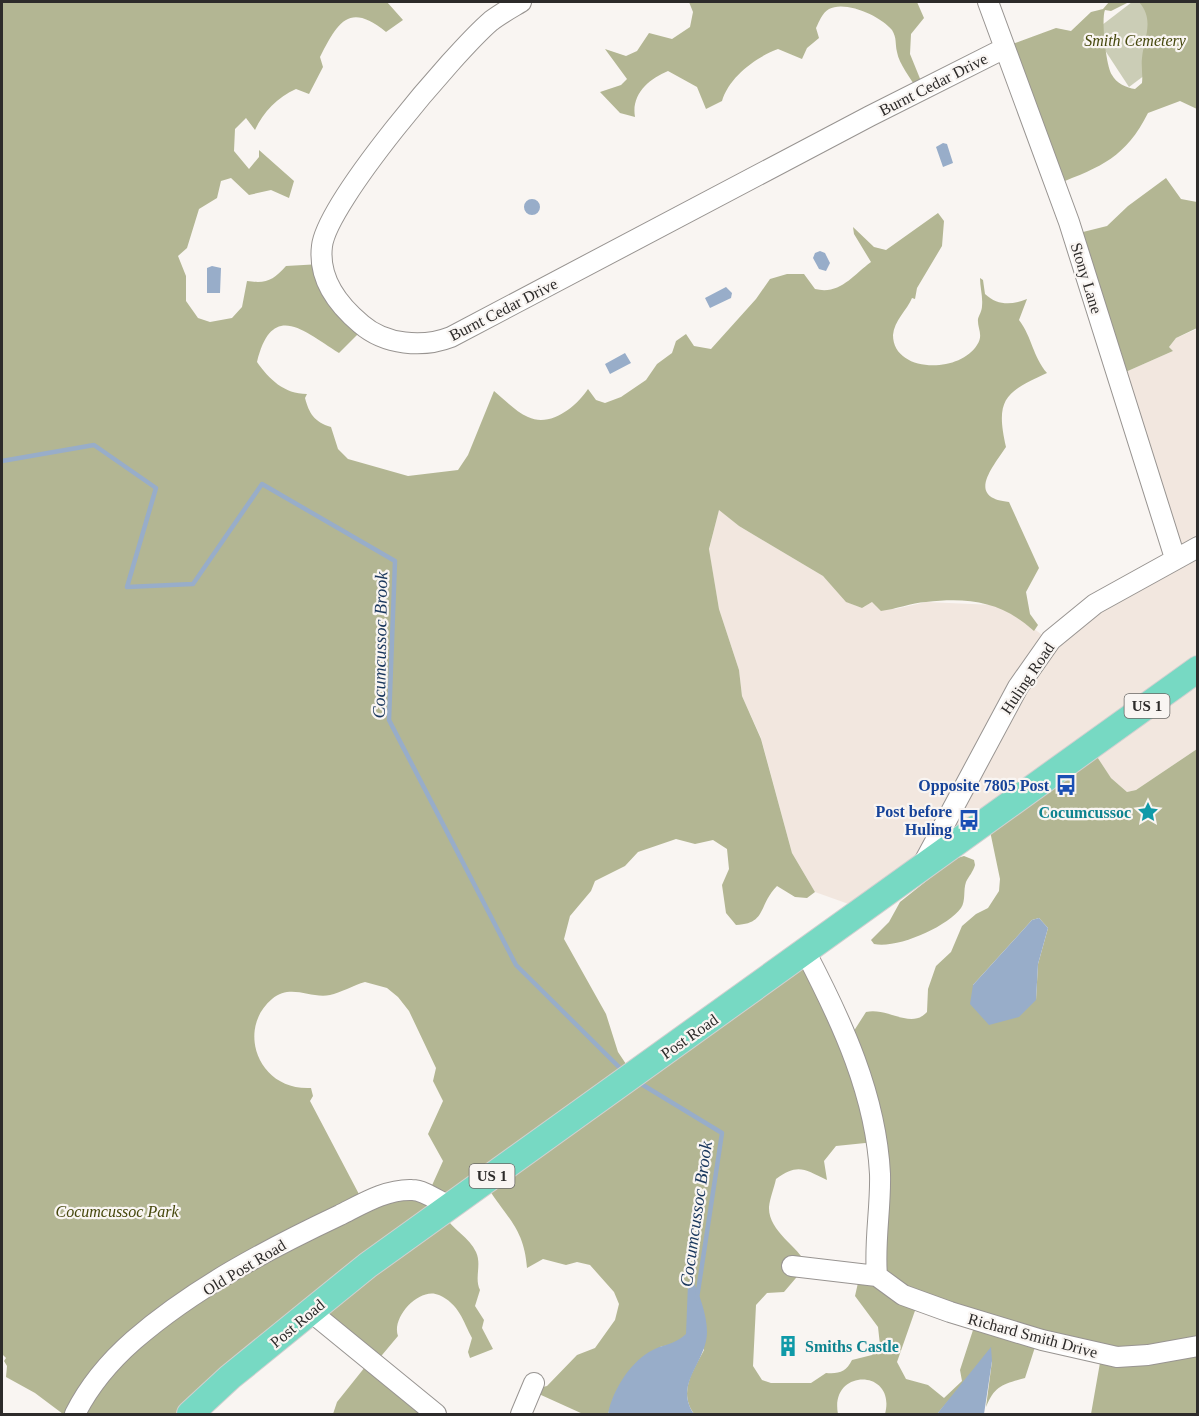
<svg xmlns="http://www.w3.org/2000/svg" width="1199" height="1416" font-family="'Times New Roman',serif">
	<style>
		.built { fill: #f2e7df }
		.green { fill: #cbcdb6 }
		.forest { fill: #b3b693; fill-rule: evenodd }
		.water { fill: #98adc9 }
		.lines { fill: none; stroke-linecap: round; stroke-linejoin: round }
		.stream { stroke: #98adc9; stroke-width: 4.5 }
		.minor-casing { stroke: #989491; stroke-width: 22 }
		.major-casing { stroke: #d1d0d0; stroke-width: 28 }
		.minor { stroke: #fff; stroke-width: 20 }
		.major { stroke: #77d9c3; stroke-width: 26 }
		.labels { text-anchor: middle; stroke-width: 4.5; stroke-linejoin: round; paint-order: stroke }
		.shield { fill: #f9f5f2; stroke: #6a6866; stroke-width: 1.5 }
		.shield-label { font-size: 15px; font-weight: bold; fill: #2d2b2a }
		.park-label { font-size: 16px; font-style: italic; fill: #46480d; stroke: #f9f5f2 }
		.street-label { font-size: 16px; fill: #2d2b2a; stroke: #f9f5f2 }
		.transit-label { font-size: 16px; font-weight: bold; fill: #164399; stroke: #f9f5f2; text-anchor: end }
		.culture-label { font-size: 16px; font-weight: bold; fill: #0d838f; stroke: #f9f5f2; text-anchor: end }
		.water-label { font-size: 18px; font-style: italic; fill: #18365c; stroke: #f9f5f2 }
	</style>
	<rect width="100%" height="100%" fill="#f9f5f2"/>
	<path class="built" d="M 1197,329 L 1197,749 L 1136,790 L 1127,792 L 1111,778 L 1090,746 L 857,907 L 815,892 L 792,853 L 761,738 L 742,696 L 739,670 L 719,609 L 709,550 L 719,509 L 739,526 L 823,576 L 847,602 L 862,608 L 872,602 L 895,609 L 926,602 L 995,605 L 1016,615 L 1050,641 L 1176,557 L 1121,374 L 1173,351 L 1169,347 L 1176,338 Z"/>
	<path class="green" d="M 1132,2 L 1143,2 L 1181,48 L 1129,87 L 1093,32 Z"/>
	<path class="forest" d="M 2,2 L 387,2 L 403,20 L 386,32 C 349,2 338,22 320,57 L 323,67 L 309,94 L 296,89 C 278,97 263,112 255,130 L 246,118 L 235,129 L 234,151 L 249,169 L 259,157 L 259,150 L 294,181 L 289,198 L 271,190 L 249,195 L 231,178 L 221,181 L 217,198 L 199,209 L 187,248 L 178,256 L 186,276 L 186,301 L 198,318 L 210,322 L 232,318 L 242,307 L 247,281 C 267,284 273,280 286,266 L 321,264 L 364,328 L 339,353 C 304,331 272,300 257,362 C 269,379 284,394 307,394 L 305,398 C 309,413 314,422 331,427 L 338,449 L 348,459 L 408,476 L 458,470 L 468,455 L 494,391 C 504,399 516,412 528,417 C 550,428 576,407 588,389 L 596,400 L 605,403 L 621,397 L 646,380 L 657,364 L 672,353 L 676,341 L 686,334 L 694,346 L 711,349 L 756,299 L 770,279 L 787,274 L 804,274 L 815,289 C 840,295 852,276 871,262 L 854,234 L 853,227 L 874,247 L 886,250 L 938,213 L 944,221 L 942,246 L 917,288 L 915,299 L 912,298 C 907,310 894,321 893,335 C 893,373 959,374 977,345 C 984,335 977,328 978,319 C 979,315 982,311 982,306 C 983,297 980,287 980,278 L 983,280 L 985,294 C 998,306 1012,305 1027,299 L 1019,320 C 1032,337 1033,357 1047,373 C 1005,392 995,399 1006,447 C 992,468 966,498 1009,502 L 1039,568 L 1026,592 L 1030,614 L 1038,625 L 1034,631 C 1002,602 970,597 926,602 C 911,603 896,609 881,611 L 872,602 L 862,608 L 846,602 L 823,576 L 739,526 L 719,510 L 709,549 L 719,609 L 739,670 L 742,696 L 761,739 L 792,853 L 815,892 L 807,898 L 795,897 L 777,886 C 758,905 767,924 736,925 L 726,913 L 722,885 L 729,869 L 727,849 L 713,840 L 695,844 L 676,839 L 638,852 L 625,866 L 595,881 L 591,891 L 570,916 L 564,939 L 606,1014 L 618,1052 L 632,1073 L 800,955 L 850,1037 L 866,1012 C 888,1007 911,1030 927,1012 L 928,989 L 936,966 L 951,952 L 962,926 L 976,914 L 988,908 L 999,891 L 1000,879 L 990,831 L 1090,746 L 1111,778 L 1127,792 L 1136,790 L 1197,749 L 1197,1414 L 1091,1414 L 1101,1357 L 1036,1344 L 1025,1378 C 1003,1384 995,1385 986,1407 L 992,1361 L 950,1399 L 937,1414 L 885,1414 C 897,1368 829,1368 838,1414 L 694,1414 C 678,1392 693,1371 704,1350 L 688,1311 L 687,1334 L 677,1343 L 660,1347 L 613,1399 L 608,1414 L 583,1414 L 530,1390 L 547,1386 L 577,1355 L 595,1348 L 615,1320 L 619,1304 L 614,1292 L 590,1265 L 577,1262 L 566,1265 L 543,1259 L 527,1268 C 524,1227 506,1218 487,1186 L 444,1215 C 452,1229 470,1238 476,1252 C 482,1265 474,1278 480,1290 L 475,1306 L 484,1320 L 482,1328 L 493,1349 L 470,1358 L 468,1352 L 472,1338 C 463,1321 459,1304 439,1295 C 420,1286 391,1317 398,1336 L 372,1367 L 429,1414 L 333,1414 L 337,1402 L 365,1367 L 306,1315 L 188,1414 L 63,1414 L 35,1393 L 6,1377 L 7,1366 L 4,1361 L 6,1358 L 2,1354 ZM 1039,918 L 1048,928 L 1038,964 L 1036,1000 L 973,985 L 1032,920 ZM 365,982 L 387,988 L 398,997 L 409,1011 L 436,1068 L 433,1081 L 443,1101 L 428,1134 L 443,1161 L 429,1192 L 361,1198 L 310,1101 L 313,1096 L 311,1088 C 258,1091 236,1029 272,999 C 291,983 310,999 330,995 C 340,993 354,985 365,982 ZM 875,1142 L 875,1274 L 860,1274 L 855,1296 L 878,1327 L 880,1345 L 872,1355 L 852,1360 C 846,1372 839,1374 826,1373 L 811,1383 L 771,1383 L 762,1380 L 753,1366 L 756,1305 L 767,1293 L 784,1292 L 807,1265 C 798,1246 768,1231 769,1207 C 770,1198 774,1188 776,1179 C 798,1163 804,1169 827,1180 L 824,1161 L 836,1146 ZM 917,1305 L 974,1327 L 960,1370 L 962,1381 L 944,1398 L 928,1385 L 906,1379 L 897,1362 Z
		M 689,2 L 917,2 L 924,18 L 911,34 L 910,54 L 923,86 L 917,89 C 911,79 899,64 897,52 C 895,44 897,38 892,30 C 881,16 845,0 829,9 C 822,13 819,22 816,28 L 819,38 L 807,48 L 802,59 L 778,49 C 756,57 729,77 722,101 L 706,109 L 697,87 L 668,71 C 649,79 631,94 635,117 L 620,113 L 600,92 L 621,85 L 627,79 L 605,49 L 626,56 L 637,51 L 649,33 L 672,39 L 690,27 L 693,12 Z
		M 1109,2 L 1129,2 L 1111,11 L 1105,10 C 1101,19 1106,66 1112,75 C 1116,83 1127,88 1135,89 L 1142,83 C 1143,75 1141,66 1142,58 C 1144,38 1155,20 1139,2 L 1197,2 L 1197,109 L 1180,101 L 1148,113 C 1126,157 1101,167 1057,184 L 1007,46 L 1056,28 L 1071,31 L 1091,12 L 1103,9 Z
		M 1166,178 L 1181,199 L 1197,202 L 1197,328 L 1176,338 L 1169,347 L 1173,351 L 1121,374 L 1075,234 L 1107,226 L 1128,206 Z
		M 964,856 L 974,860 L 975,865 C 973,872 969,876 966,882 C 963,890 966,901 961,908 C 947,927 897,949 874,944 L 871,940 L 889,922 L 900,902 L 954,859 Z"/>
	<path class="water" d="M 943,143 L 947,144 L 953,163 L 943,167 L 936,147 Z
		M524 207a8 8 0 1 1 16 0a8 8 0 1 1-16 0Z
		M 820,251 L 825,253 L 830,263 L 826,271 L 819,269 L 813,258 L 815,253 Z
		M 212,266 L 221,268 L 220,293 L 207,293 L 207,268 Z
		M 726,287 L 732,293 L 731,298 L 710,308 L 705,298 Z
		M 625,353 L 631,363 L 610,374 L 605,364 Z
		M 1039,918 L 1048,928 L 1038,964 L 1036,1000 L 1019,1017 L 989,1025 L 970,1004 L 973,985 L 1032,920 Z
		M 692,1278 C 699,1294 707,1314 707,1332 C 707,1362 673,1384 694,1414 L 608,1414 C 612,1392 629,1364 649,1352 C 662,1344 675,1345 686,1334 L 688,1283 Z
		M 991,1347 L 992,1361 L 984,1414 L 937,1414 Z"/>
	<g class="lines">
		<path class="stream" d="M 2,461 L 94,445 L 156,488 L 127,587 L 193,584 L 262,484 L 395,561 L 389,720 L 516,965 L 624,1072
			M 638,1082 L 722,1133 L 697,1298"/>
		<defs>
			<path id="minor" d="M 521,2 C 511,8 500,14 491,21 C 454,53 327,202 322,246 C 318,278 337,304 361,324 C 385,345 423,348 451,337 L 870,116 L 1005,48
				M 988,2 L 1069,222 L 1175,558
				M 922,866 L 1018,687 L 1051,640 L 1095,604 L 1198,547
				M 806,953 C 842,1022 876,1095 880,1174 C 881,1208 874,1242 877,1276
				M 792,1266 L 877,1276 L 903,1295 L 950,1312 L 1042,1340 L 1117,1357 L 1148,1355 L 1198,1346
				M 310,1311 L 436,1414
				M 75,1414 C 89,1386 110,1361 134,1340 C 194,1288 268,1249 340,1215 C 362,1204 386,1189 412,1190 C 424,1190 438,1201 449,1206
				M 521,1414 L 534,1383"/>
			<path id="major" d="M 190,1414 L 230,1377 L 368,1265 L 1198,669"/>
		</defs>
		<use href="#minor" class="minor-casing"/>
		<use href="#major" class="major-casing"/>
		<use href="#minor" class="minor"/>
		<use href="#major" class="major"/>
	</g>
	<defs>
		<symbol id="bus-bare" viewBox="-9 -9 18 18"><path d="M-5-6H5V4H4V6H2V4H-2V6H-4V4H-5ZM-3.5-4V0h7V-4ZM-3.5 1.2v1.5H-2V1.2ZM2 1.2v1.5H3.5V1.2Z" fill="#1a4fb4" stroke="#f9f5f2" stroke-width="2.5" paint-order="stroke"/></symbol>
		<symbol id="sight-bare" viewBox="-9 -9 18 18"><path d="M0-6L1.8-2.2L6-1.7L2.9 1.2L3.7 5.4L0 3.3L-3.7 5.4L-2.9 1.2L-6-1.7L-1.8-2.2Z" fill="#0f9aa8" stroke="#f9f5f2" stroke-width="2.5" paint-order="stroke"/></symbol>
		<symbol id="building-bare" viewBox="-9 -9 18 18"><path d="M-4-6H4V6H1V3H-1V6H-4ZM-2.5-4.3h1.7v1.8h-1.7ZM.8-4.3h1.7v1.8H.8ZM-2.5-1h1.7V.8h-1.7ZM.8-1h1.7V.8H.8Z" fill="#0f9aa8" stroke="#f9f5f2" stroke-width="2.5" paint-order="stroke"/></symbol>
	</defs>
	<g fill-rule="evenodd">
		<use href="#bus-bare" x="1051" y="770" width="30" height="30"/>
		<use href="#sight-bare" x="1133" y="797" width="30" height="30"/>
		<use href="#bus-bare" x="954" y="805" width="30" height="30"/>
		<use href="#building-bare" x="773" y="1331" width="30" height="30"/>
	</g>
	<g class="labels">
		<g class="shield">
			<rect x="1124.5" y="694" width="45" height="24" rx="4.5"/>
			<rect x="469.5" y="1164" width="45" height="24" rx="4.5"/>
		</g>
		<g class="shield-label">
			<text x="1147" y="711">US 1</text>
			<text x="492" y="1181">US 1</text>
		</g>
		<g class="park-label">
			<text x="1135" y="46">Smith Cemetery</text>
			<text x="117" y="1217">Cocumcussoc Park</text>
		</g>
		<g class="street-label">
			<text transform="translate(933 84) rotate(-27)" y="6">Burnt Cedar Drive</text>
			<text transform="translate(1087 278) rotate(73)" y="6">Stony Lane</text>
			<text transform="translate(503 309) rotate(-27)" y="6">Burnt Cedar Drive</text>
			<text transform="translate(1027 678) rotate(-56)" y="6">Huling Road</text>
			<text transform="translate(689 1036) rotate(-35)" y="6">Post Road</text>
			<text transform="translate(244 1267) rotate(-31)" y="6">Old Post Road</text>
			<text transform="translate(297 1323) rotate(-40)" y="6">Post Road</text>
			<text transform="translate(1033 1335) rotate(15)" y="6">Richard Smith Drive</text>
		</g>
		<g class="transit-label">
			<text x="1049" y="791">Opposite 7805 Post</text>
			<text x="952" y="817">Post before<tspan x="952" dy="18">Huling</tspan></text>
		</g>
		<g class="culture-label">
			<text x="1131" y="818">Cocumcussoc</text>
			<text x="805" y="1352" text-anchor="start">Smiths Castle</text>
		</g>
		<g class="water-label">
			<text transform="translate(380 645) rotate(-89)" y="6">Cocumcussoc Brook</text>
			<text transform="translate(696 1214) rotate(-82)" y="6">Cocumcussoc Brook</text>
		</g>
	</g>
	<rect width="1199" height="1416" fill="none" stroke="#2d2b2a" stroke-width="6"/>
</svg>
